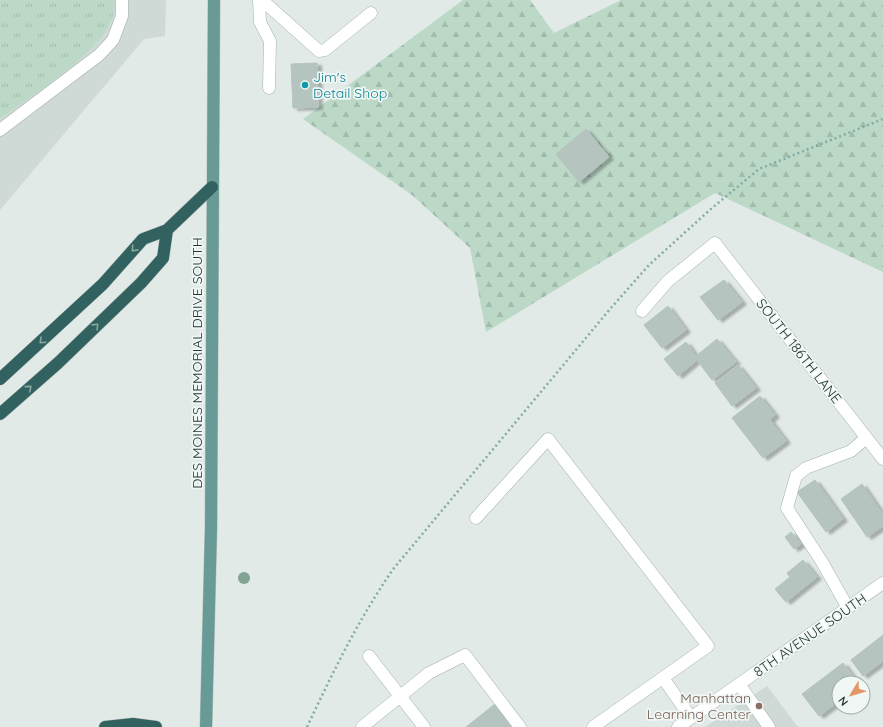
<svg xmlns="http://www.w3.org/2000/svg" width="883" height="727" font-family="Quicksand,sans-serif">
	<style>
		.built { fill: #cfd9d6 }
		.grass { fill: url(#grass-tufts) }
		.forest { fill: url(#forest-firs) }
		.building { fill: #b6c4c0; stroke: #b4c3bf; filter: url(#shadow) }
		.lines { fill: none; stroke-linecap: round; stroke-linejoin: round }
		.minor-casing { stroke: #a4b1ae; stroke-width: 13 }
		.major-casing { stroke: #bdc4c3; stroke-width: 13 }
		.highway-casing { stroke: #bdc4c3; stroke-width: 13 }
		.path { stroke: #84aaa4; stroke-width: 2.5; stroke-dasharray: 2 3; stroke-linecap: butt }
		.minor { stroke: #fff; stroke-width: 12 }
		.major { stroke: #699b96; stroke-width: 12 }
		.highway { stroke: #32625f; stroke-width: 12 }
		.tree { fill: #80a494 }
		.oneway { stroke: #88a5a2 }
		.culture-dot { fill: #0f9aa8; stroke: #f1f7f5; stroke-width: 1.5 }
		.education-dot { fill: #8d6e63; stroke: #f1f7f5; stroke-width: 1.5 }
		.labels { text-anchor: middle; stroke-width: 3.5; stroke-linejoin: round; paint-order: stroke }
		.culture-label { font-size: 14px; fill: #0d838f; stroke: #f1f7f5; text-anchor: start }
		.street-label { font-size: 14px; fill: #233936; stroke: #f1f7f5 }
		.education-label { font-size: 14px; fill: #785e54; stroke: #f1f7f5; text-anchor: end }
	</style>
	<defs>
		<pattern id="grass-tufts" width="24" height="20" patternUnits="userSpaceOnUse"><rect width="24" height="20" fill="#bcd9c8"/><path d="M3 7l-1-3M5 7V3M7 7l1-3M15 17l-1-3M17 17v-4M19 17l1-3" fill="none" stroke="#a1bbac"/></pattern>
		<pattern id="forest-firs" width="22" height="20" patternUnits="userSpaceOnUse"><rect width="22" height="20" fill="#bcd9c8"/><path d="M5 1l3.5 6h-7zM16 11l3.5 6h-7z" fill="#a1bbac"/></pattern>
		<filter id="shadow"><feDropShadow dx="4.5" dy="2.5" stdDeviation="1" flood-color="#0004"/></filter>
	</defs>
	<rect width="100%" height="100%" fill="#e1eae7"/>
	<path class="built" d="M 0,0 L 166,0 L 165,36 L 144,39 L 0,210 Z
		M 767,686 L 798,727 L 705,727 Z"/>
	<path class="grass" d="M 0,0 L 115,0 C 114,7 114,15 111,21 C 98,54 30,97 0,119 Z"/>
	<path class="forest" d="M 463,0 L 530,0 L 554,33 L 621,0 L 883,0 L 883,272 L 715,193 L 486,332 L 470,248 L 412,195 L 303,119 Z"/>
	<path class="building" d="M 317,63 L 318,107 L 293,108 L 291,64 Z
		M 586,129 L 609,157 L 579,182 L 556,154 Z
		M 724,280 L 742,302 L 718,320 L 700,297 Z
		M 668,306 L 686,330 L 662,348 L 644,325 Z
		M 717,339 L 736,362 L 712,380 L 697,360 L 678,376 L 664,359 L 686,342 L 696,356 Z
		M 738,365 L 756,388 L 732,406 L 715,383 Z
		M 760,396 L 775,415 L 770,420 L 786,441 L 763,458 L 732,418 Z
		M 815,480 L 843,519 L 826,532 L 797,492 Z
		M 862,484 L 883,515 L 883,526 L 867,537 L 841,499 Z
		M 791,532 L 801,544 L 794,549 L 785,537 Z
		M 803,560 L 817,577 L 786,602 L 775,589 L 790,577 L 787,573 Z
		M 883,635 L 883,661 L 863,676 L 851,660 Z
		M 843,663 L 858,683 L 839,683 L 839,701 L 819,716 L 802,694 Z
		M 495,704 L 513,727 L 466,727 Z"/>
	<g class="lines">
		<defs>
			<path id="minor" d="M 259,0 L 260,22 L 270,41 L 269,88
				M 262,0 L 319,51 L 325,50 L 371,13
				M 0,130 L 99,55 L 113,40 L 122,16 L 122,0
				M 642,311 L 668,281 L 715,243 L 883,459
				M 476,518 L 548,439 L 708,646 L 593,727
				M 848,608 L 822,562 L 787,508 L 796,476 L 806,468 L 851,451 L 866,438
				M 369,656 L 424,727
				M 663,678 L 691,718
				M 739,684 L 769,727
				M 362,727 L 429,673 L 465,655 L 520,727
				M 678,727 L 883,583"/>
			<path id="major" d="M 206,727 L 211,528 L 214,0"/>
			<path id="highway" d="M 0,379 L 103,284 L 143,239 L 167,230 L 212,187
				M 0,414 L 58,363 L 141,283 L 163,258 L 167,230
				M 105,727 L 133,724 L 156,727"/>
		</defs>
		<use href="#minor" class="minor-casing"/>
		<use href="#major" class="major-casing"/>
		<use href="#highway" class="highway-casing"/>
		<path class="path" d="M 307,727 C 333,672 359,618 394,568 L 610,309 L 649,265 L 712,208 L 759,169 L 883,119"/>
		<use href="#minor" class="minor"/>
		<use href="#major" class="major"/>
		<use href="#highway" class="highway"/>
	</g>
	<circle class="tree" cx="244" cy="578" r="6"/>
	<defs><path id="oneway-chevron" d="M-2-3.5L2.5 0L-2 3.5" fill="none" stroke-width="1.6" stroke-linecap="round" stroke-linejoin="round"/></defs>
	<g class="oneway">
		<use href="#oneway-chevron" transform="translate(134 249) rotate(132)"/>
		<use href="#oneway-chevron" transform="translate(96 326) rotate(-44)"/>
		<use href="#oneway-chevron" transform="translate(42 341) rotate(137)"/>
		<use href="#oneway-chevron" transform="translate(29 388) rotate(-41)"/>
	</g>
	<circle class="culture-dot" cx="305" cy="85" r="4"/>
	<circle class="education-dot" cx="759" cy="706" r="4"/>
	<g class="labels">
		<g class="culture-label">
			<text x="313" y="82">Jim's<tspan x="313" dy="16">Detail Shop</tspan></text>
		</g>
		<g class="street-label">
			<text transform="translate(799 351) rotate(52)" y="5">SOUTH 186TH LANE</text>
			<text transform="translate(197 363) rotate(-90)" y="5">DES MOINES MEMORIAL DRIVE SOUTH</text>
			<text transform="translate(810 635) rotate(-35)" y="5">8TH AVENUE SOUTH</text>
		</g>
		<g class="education-label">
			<text x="751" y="703">Manhattan<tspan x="751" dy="16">Learning Center</tspan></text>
		</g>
	</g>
	<g transform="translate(851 695) rotate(232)"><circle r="19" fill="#f1f7f5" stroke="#9faba9"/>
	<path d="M0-3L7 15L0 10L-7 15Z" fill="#e49765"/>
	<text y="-6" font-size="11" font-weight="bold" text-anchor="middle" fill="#233936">N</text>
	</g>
</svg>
